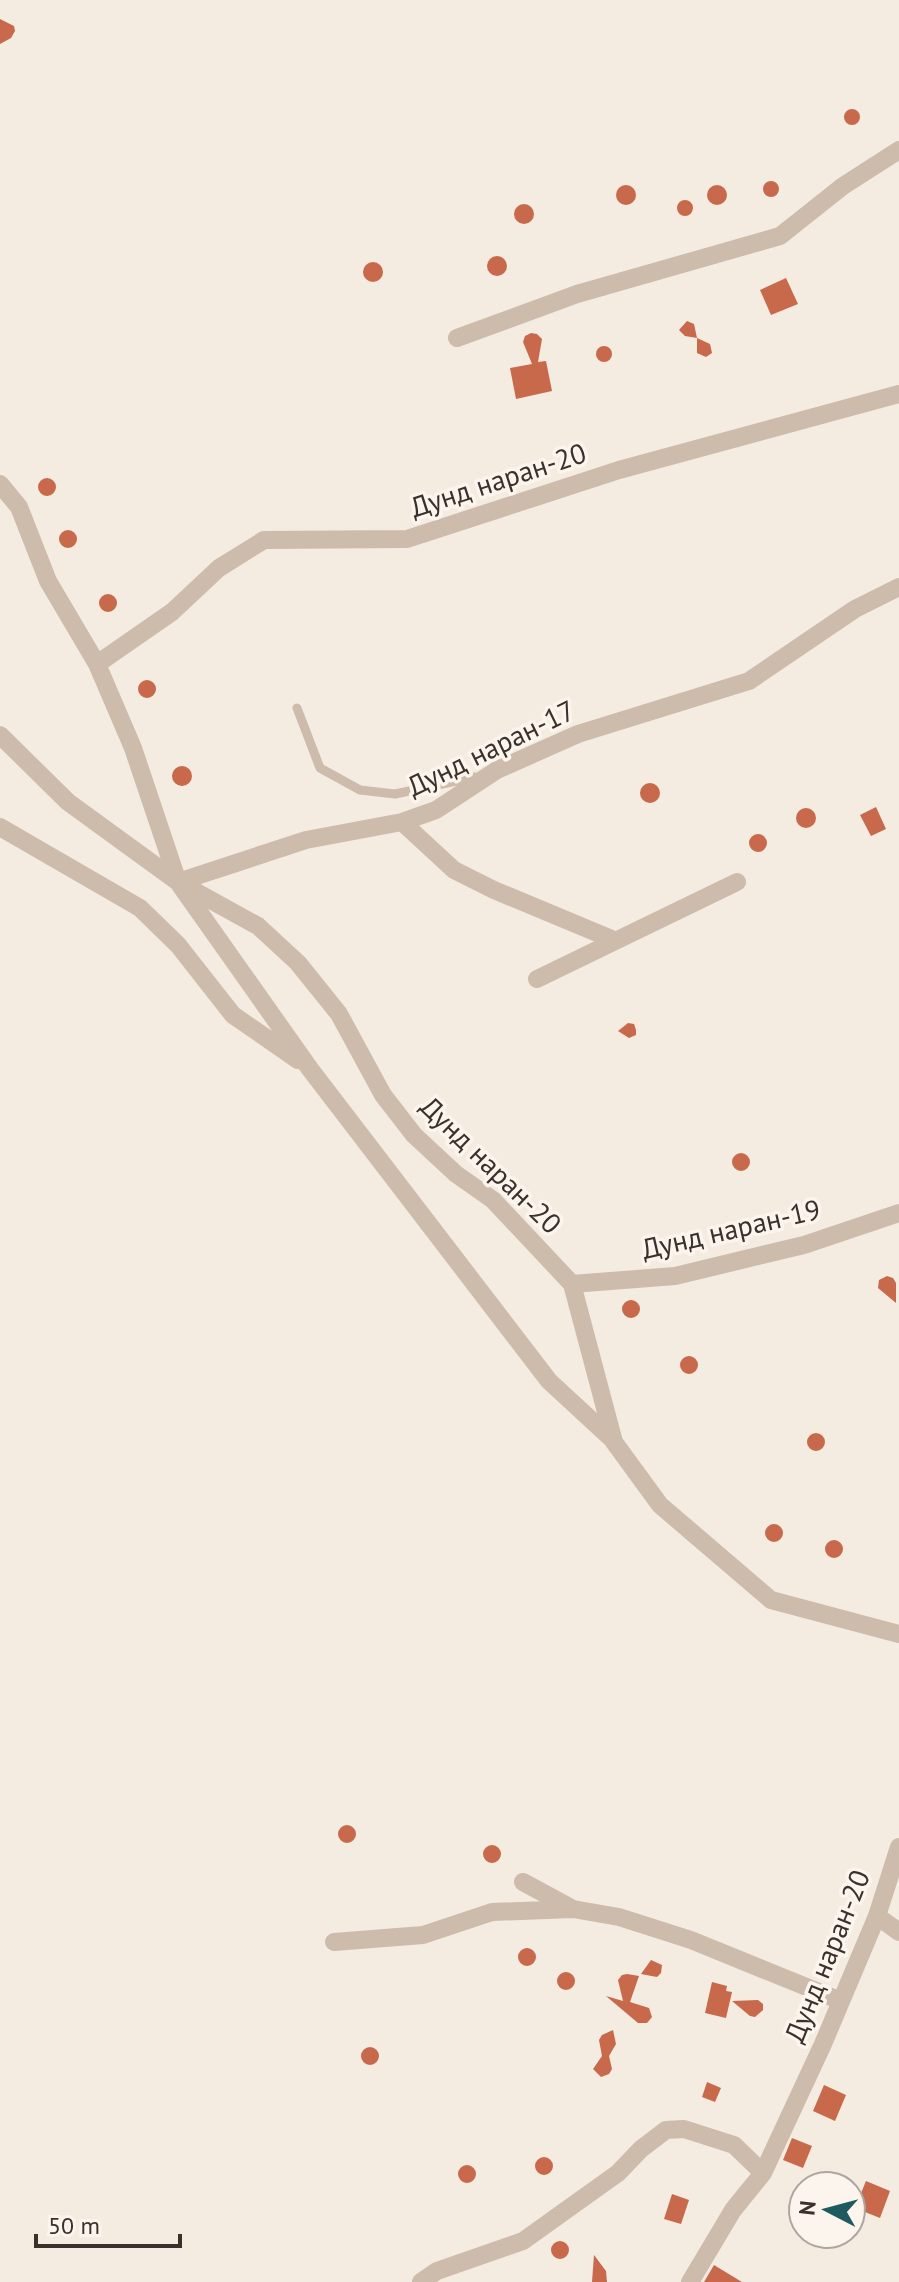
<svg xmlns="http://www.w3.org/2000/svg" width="899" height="2282" font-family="'PT Sans',sans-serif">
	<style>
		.building { fill: #c8694b }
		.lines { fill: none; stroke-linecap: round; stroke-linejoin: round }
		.service { stroke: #cdbbac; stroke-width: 9 }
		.minor { stroke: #cdbbac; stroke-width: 18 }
		.labels { text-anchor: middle; stroke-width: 7; stroke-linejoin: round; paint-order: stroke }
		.street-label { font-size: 28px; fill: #3b302b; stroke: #fbf5ee }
	</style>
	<rect width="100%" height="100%" fill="#f4ebe1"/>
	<path class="building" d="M 0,19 L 14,26 L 15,31 L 11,38 L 0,44 Z
		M844 117a8 8 0 1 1 16 0a8 8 0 1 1-16 0Z
		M763 189a8 8 0 1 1 16 0a8 8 0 1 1-16 0Z
		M616 195a10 10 0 1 1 20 0a10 10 0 1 1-20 0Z
		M707 195a10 10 0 1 1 20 0a10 10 0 1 1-20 0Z
		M677 208a8 8 0 1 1 16 0a8 8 0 1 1-16 0Z
		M514 214a10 10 0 1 1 20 0a10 10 0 1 1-20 0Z
		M487 266a10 10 0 1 1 20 0a10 10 0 1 1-20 0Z
		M363 272a10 10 0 1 1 20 0a10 10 0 1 1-20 0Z
		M 786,278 L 798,304 L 771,315 L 760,290 Z
		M 687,321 L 694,324 L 697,338 L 685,336 L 679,330 Z
		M 531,333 L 537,334 L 542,339 L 538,362 L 546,361 L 552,391 L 516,399 L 510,368 L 532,364 L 523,342 L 525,336 Z
		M 697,338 L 710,344 L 712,353 L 706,357 L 697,353 Z
		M596 354a8 8 0 1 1 16 0a8 8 0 1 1-16 0Z
		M38 487a9 9 0 1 1 18 0a9 9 0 1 1-18 0Z
		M59 539a9 9 0 1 1 18 0a9 9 0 1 1-18 0Z
		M99 603a9 9 0 1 1 18 0a9 9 0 1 1-18 0Z
		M138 689a9 9 0 1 1 18 0a9 9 0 1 1-18 0Z
		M172 776a10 10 0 1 1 20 0a10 10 0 1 1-20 0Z
		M640 793a10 10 0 1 1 20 0a10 10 0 1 1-20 0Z
		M 876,807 L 886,829 L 871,836 L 860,815 Z
		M796 818a10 10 0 1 1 20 0a10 10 0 1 1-20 0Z
		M749 843a9 9 0 1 1 18 0a9 9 0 1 1-18 0Z
		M 628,1023 L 634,1024 L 636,1030 L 636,1035 L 629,1038 L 618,1031 Z
		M732 1162a9 9 0 1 1 18 0a9 9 0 1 1-18 0Z
		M 887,1276 L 893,1278 L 896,1283 L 896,1303 L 878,1288 L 879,1280 Z
		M622 1309a9 9 0 1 1 18 0a9 9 0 1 1-18 0Z
		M680 1365a9 9 0 1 1 18 0a9 9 0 1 1-18 0Z
		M807 1442a9 9 0 1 1 18 0a9 9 0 1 1-18 0Z
		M765 1533a9 9 0 1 1 18 0a9 9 0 1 1-18 0Z
		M825 1549a9 9 0 1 1 18 0a9 9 0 1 1-18 0Z
		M338 1834a9 9 0 1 1 18 0a9 9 0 1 1-18 0Z
		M483 1854a9 9 0 1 1 18 0a9 9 0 1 1-18 0Z
		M518 1957a9 9 0 1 1 18 0a9 9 0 1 1-18 0Z
		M 651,1960 L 662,1965 L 661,1973 L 657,1977 L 641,1974 Z
		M557 1981a9 9 0 1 1 18 0a9 9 0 1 1-18 0Z
		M 627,1974 L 639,1976 L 630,2002 L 649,2008 L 652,2017 L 647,2023 L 638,2023 L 606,1996 L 623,2001 L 618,1980 L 622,1975 Z
		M 712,1982 L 727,1986 L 726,1991 L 732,1992 L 726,2018 L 705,2013 Z
		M 758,2000 L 763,2004 L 763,2010 L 755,2017 L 750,2016 L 732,2001 Z
		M 613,2030 L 616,2044 L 609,2056 L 612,2069 L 609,2074 L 601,2077 L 593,2069 L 602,2056 L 599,2040 L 602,2035 Z
		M361 2056a9 9 0 1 1 18 0a9 9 0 1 1-18 0Z
		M 707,2082 L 721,2088 L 715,2102 L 702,2097 Z
		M 824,2085 L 846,2095 L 835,2121 L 813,2111 Z
		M 792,2138 L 812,2146 L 803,2168 L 783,2160 Z
		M535 2166a9 9 0 1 1 18 0a9 9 0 1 1-18 0Z
		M458 2174a9 9 0 1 1 18 0a9 9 0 1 1-18 0Z
		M 866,2181 L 890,2191 L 880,2218 L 855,2208 Z
		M 672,2194 L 689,2200 L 681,2224 L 664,2219 Z
		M551 2250a9 9 0 1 1 18 0a9 9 0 1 1-18 0Z
		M 594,2255 L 606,2271 L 607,2282 L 592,2282 Z
		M 714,2265 L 742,2282 L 704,2282 Z"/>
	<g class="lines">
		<path class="service" d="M 297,708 L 320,768 L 360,790 L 395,794 L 475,777"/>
		<path class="minor" d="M 457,338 L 577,294 L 780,236 L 843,186 L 899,150
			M 0,484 L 19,507 L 48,581 L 97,664 L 133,748 L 178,882 L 310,1069 L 549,1381 L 614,1441
			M 97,664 L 172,612 L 219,568 L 264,540 L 407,539 L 619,470 L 899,394
			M 0,735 L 68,802 L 178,882 L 258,926 L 298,963 L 339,1014 L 383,1095 L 414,1135 L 456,1174 L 493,1200 L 572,1284 L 614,1442 L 660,1505 L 771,1600 L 899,1634
			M 402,822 L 454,870 L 494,890 L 614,940
			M 0,827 L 140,908 L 178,945 L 233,1015 L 298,1060
			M 178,882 L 306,840 L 402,822 L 436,810 L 497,770 L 578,734 L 749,681 L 855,609 L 899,587
			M 537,979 L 737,882
			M 572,1284 L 675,1276 L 804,1245 L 899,1213
			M 523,1882 L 571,1908
			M 877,1916 L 899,1932
			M 334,1942 L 423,1935 L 492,1912 L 573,1909 L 619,1917 L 691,1940 L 841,2001
			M 421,2282 L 437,2271 L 523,2241 L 618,2173 L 641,2149 L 666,2130 L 684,2129 L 734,2145 L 763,2173
			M 690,2282 L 733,2210 L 763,2173 L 823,2044 L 877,1916 L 899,1847"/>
	</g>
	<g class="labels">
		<g class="street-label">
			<text transform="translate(498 480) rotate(-18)" y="10">Дунд наран-20</text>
			<text transform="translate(491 748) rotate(-26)" y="10">Дунд наран-17</text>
			<text transform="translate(491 1165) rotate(44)" y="10">Дунд наран-20</text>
			<text transform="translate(731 1229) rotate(-13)" y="10">Дунд наран-19</text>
			<text transform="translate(827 1956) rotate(-68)" y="10">Дунд наран-20</text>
		</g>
	</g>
	<g transform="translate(827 2210) rotate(276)"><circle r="38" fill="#fbf5ee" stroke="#aea6a0" stroke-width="2"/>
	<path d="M0-6L14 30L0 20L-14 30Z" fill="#1f5a5e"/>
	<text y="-12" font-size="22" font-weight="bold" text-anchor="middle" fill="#3b302b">N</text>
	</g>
	<path d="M36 2234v12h144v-12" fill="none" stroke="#3b302b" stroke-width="4"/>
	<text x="48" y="2234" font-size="24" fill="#3b302b" stroke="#fbf5ee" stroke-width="6" paint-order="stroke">50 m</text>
</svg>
